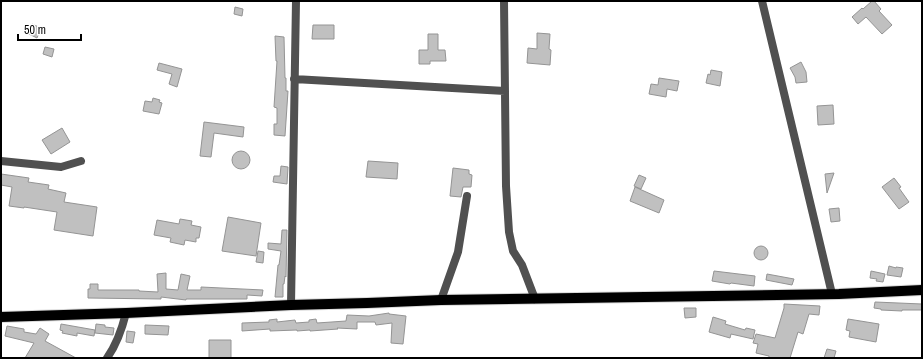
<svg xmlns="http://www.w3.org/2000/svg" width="923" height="359" font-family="'Archivo Narrow',sans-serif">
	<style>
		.building { fill: #c0c0c0; stroke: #949494 }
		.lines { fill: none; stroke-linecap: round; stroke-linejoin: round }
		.major-casing { stroke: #dbdbdb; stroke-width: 12 }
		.minor { stroke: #505050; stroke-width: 8 }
		.major { stroke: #000; stroke-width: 10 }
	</style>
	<rect width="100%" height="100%" fill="#fff"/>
	<path class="building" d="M 872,1 L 874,1 L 881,9 L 879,11 L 892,25 L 882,34 L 866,17 L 858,24 L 853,18 L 852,17 L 862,8 L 863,9 Z
		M 235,7 L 243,9 L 242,16 L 234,14 Z
		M 32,24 L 41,28 L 37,38 L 27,33 Z
		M 313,25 L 334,25 L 334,39 L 312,39 Z
		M 537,33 L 550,34 L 549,49 L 551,50 L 550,65 L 527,63 L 528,48 L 537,49 Z
		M 428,34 L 438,34 L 438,50 L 445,50 L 446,61 L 430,61 L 430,64 L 419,64 L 419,50 L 428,50 Z
		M 275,36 L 284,37 L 285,78 L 286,78 L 286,91 L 288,91 L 285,136 L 274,135 L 274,124 L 277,124 L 277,108 L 274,107 L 277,61 L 276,61 Z
		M 45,47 L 54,49 L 52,57 L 43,54 Z
		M 801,62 L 806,72 L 807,82 L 796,83 L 795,77 L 790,68 Z
		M 159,63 L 182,69 L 177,87 L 169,84 L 172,74 L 157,70 Z
		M 711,70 L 722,72 L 720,86 L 706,83 L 708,74 L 710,75 Z
		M 659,78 L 679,81 L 677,91 L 667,89 L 666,97 L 649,94 L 651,84 L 658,85 Z
		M 153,98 L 160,100 L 159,102 L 162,103 L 159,114 L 143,111 L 145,101 L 152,102 Z
		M 833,105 L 834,124 L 818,125 L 817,106 Z
		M 204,122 L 244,127 L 243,137 L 214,133 L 211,157 L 200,156 Z
		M 62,128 L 70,142 L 51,154 L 42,140 Z
		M232 160a9 9 0 1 1 18 0a9 9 0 1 1-18 0Z
		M 368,161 L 398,163 L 397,179 L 366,177 Z
		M 281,166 L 288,167 L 287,184 L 273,182 L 274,176 L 280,176 Z
		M 453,168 L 469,170 L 469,174 L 472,175 L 471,187 L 463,187 L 461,197 L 450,196 Z
		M 834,173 L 827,193 L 825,174 Z
		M 1,174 L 29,178 L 28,182 L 49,185 L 48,189 L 66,193 L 64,202 L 97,207 L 93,236 L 54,230 L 57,212 L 24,207 L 24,208 L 9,206 L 12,187 L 1,185 Z
		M 639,175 L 646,178 L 641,189 L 634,186 Z
		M 894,178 L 901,187 L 899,188 L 909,202 L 899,209 L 882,187 Z
		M 635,187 L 664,200 L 659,213 L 630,201 Z
		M 839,208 L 840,221 L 831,222 L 829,209 Z
		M 228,217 L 261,223 L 256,256 L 222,251 Z
		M 180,219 L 192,221 L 191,225 L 201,227 L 199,238 L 196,238 L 196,242 L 185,240 L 184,245 L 170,242 L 171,238 L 154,235 L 157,220 L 179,224 Z
		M 282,230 L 287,230 L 286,277 L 285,276 L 284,284 L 283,284 L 283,297 L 275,297 L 278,265 L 279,265 L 281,251 L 268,249 L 268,243 L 281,244 Z
		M754 253a7 7 0 1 1 14 0a7 7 0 1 1-14 0Z
		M 258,251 L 264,252 L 263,263 L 256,262 Z
		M 889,266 L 896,268 L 896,267 L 903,268 L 901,277 L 887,275 Z
		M 714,271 L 755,276 L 754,286 L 731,283 L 730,284 L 712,281 Z
		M 871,271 L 885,274 L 883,282 L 876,281 L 877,279 L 870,278 Z
		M 166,273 L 166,289 L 178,290 L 181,274 L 190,276 L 187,290 L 201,290 L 201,287 L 263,290 L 262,296 L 247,295 L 247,299 L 186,299 L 186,300 L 161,297 L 161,299 L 88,298 L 88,289 L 90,289 L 90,284 L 98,284 L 98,290 L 139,290 L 139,291 L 158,292 L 157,274 Z
		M 767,274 L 794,279 L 792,285 L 766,280 Z
		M 875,302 L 922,304 L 922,310 L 902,310 L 902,311 L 881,310 L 881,309 L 874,308 Z
		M 784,304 L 820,306 L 819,315 L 809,314 L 803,334 L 798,332 L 790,358 L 769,358 L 769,356 L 756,353 L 758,344 L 753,343 L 756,334 L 775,338 L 784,308 Z
		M 684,308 L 696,308 L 696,317 L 685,318 Z
		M 389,313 L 389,314 L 406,316 L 403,344 L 391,343 L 392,323 L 376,325 L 375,322 L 357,322 L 357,329 L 337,328 L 338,329 L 310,331 L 310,330 L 297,331 L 297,330 L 270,331 L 270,329 L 242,331 L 242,323 L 269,322 L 269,320 L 277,319 L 277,322 L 295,320 L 296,323 L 309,322 L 309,320 L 316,319 L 317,323 L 346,321 L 347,315 L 369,316 Z
		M 713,317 L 726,321 L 725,324 L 745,330 L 746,328 L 755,330 L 753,339 L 731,334 L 730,338 L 709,332 Z
		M 848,319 L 879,324 L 876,342 L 849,337 L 850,331 L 846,330 Z
		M 61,324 L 95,330 L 94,336 L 77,333 L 77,336 L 62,333 L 63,331 L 60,330 Z
		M 96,324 L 105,325 L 105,327 L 114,328 L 113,335 L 95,333 Z
		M 145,325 L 169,326 L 168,335 L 145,334 Z
		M 7,326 L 24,329 L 24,332 L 36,334 L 40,328 L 49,334 L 45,341 L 76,358 L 25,358 L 34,343 L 5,336 Z
		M 127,331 L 135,332 L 133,343 L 126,342 Z
		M 209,340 L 231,340 L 231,358 L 209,358 Z
		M 827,349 L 836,351 L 834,358 L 824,358 Z"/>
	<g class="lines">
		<defs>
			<path id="major" d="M 1,317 L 126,313 L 291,305 L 367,303 L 441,300 L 839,294 L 922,290"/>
		</defs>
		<use href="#major" class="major-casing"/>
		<path class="minor" d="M 504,1 L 506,186 L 509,232 L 513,251 L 522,265 L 535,299
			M 762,1 L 832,294
			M 294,79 L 505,91
			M 1,161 L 61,167 L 81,161
			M 441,300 L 458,252 L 467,196
			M 291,305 L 296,1
			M 107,358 C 117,344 122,329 126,313"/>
		<use href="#major" class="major"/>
	</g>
	<rect width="923" height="359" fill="none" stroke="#000000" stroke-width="4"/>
	<path d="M18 34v6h63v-6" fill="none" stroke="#000000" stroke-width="2"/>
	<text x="24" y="34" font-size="12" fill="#000000" stroke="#ffffff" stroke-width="3" paint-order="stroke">50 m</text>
</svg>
